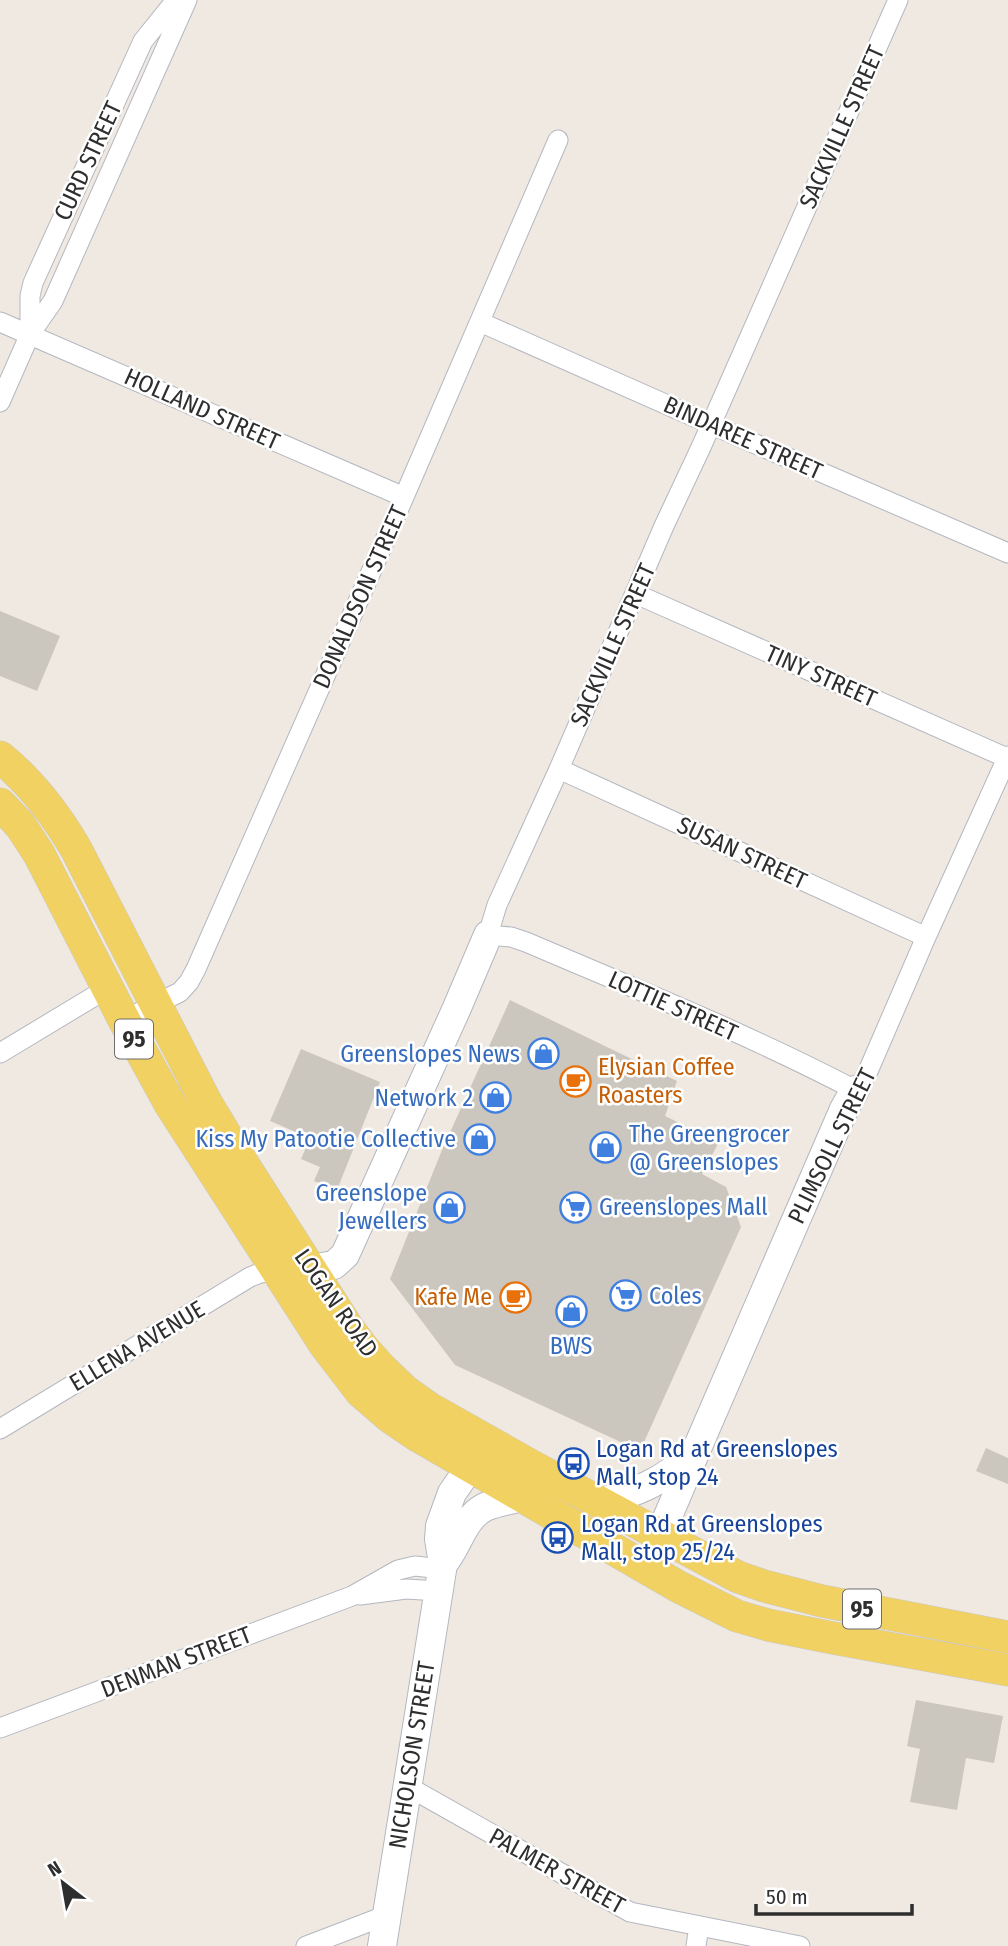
<svg xmlns="http://www.w3.org/2000/svg" width="1008" height="1946" font-family="'Fira Sans Condensed',sans-serif">
	<style>
		.building { fill: #cbc7bf }
		.lines { fill: none; stroke-linecap: round; stroke-linejoin: round }
		.street-casing { stroke: #b4b7c1; stroke-width: 21 }
		.secondary-casing { stroke: #b4b7c1; stroke-width: 30 }
		.primary-casing { stroke: #c9c9c9; stroke-width: 33 }
		.street { stroke: #fff; stroke-width: 19 }
		.secondary { stroke: #fff; stroke-width: 28 }
		.primary { stroke: #f2d163; stroke-width: 32 }
		.labels { text-anchor: middle; stroke-width: 5; stroke-linejoin: round; paint-order: stroke }
		.shield { fill: #fff; stroke: #6d6d6d; stroke-width: 2 }
		.shield-label { font-size: 23px; font-weight: bold; fill: #2e2e2e }
		.street-label { font-size: 24px; fill: #2e2e2e; stroke: #fff }
		.shop-label { font-size: 24px; fill: #366cbe; stroke: #fff; text-anchor: end }
		.food-label { font-size: 24px; fill: #c56008; stroke: #fff; text-anchor: start }
		.transit-label { font-size: 24px; fill: #164399; stroke: #fff; text-anchor: start }
	</style>
	<rect width="100%" height="100%" fill="#efe9e1"/>
	<path class="building" d="M 0,611 L 60,636 L 37,691 L 0,676 Z
		M 510,1000 L 677,1081 L 665,1116 L 719,1142 L 702,1174 L 726,1187 L 741,1227 L 640,1451 L 455,1365 L 390,1279 L 442,1150 Z
		M 301,1049 L 380,1082 L 337,1190 L 314,1181 L 320,1167 L 301,1159 L 310,1138 L 270,1121 Z
		M 986,1448 L 1008,1458 L 1008,1484 L 976,1471 Z
		M 916,1700 L 1003,1716 L 994,1763 L 966,1758 L 957,1810 L 910,1802 L 920,1749 L 907,1746 Z"/>
	<g class="lines">
		<defs>
			<path id="street" d="M 898,0 L 702,445 L 664,526 L 559,769 L 497,905 L 488,935 L 511,937 L 526,942 C 636,989 748,1034 855,1090 L 864,1079 L 869,1069 L 926,937 L 1008,756
				M 0,322 L 404,497
				M 480,322 L 751,442 L 1008,553
				M 30,334 L 30,296 L 33,283 L 143,41 L 176,0
				M 0,402 L 30,334 L 53,301 L 187,0
				M 636,594 L 1007,758
				M 559,769 L 926,937
				M 124,1020 L 180,992 L 189,982 L 196,969 L 404,497 L 558,140
				M 0,1053 L 108,988
				M 0,1429 L 250,1277 L 260,1273 L 277,1271
				M 360,1595 L 406,1589 L 438,1591
				M 0,1728 L 352,1596 L 398,1570 L 415,1566 L 442,1569
				M 407,1786 L 630,1912 L 800,1946
				M 306,1946 L 387,1915
				M 696,1946 L 699,1926"/>
			<path id="secondary" d="M 310,1269 L 334,1265 L 345,1255 L 456,1010 L 488,935
				M 598,1503 C 634,1493 664,1482 691,1455
				M 663,1537 L 665,1523 L 692,1460 L 844,1109 L 855,1090
				M 443,1564 C 458,1547 463,1518 485,1507 C 496,1502 511,1500 523,1497
				M 382,1946 L 443,1564 L 439,1539 L 440,1526 L 452,1493 L 470,1467"/>
			<path id="primary" d="M 0,757 C 32,783 55,813 76,849 L 207,1104 L 245,1167 L 348,1328 L 363,1348 L 381,1368 L 405,1391 L 429,1408 L 530,1465 L 738,1577 L 764,1586 L 822,1601 L 1008,1637
				M 0,804 L 20,825 L 39,854 L 124,1020 L 170,1104 L 325,1345 L 361,1392 L 390,1417 L 418,1436 L 679,1587 L 737,1616 L 768,1625 L 833,1638 L 1008,1670"/>
		</defs>
		<use href="#street" class="street-casing"/>
		<use href="#secondary" class="secondary-casing"/>
		<use href="#primary" class="primary-casing"/>
		<use href="#street" class="street"/>
		<use href="#secondary" class="secondary"/>
		<use href="#primary" class="primary"/>
	</g>
	<defs>
		<symbol id="shop-ring" viewBox="-11 -11 22 22"><circle r="9.5" fill="#fff" stroke="#3f7fe0" stroke-width="1.5"/><path d="M-5-2.5h2.3a2.7 3.5 0 0 1 5.4 0H5L5.5 6h-11ZM-1.5-2.5h3a1.5 2.3 0 0 0-3 0Z" fill="#3f7fe0"/></symbol>
		<symbol id="cafe-ring" viewBox="-11 -11 22 22"><circle r="9.5" fill="#fff" stroke="#e8710a" stroke-width="1.5"/><path d="M-5.5-4.5H6V0H3Q3 3.5 0 3.5H-2.5Q-5.5 3.5-5.5 0ZM3-3.2v2h1.7v-2ZM-6 4.5H4V6H-6Z" fill="#e8710a"/></symbol>
		<symbol id="supermarket-ring" viewBox="-11 -11 22 22"><circle r="9.5" fill="#fff" stroke="#3f7fe0" stroke-width="1.5"/><path d="M-6-5.5h2.5l.6 2H6L4.5 2H-2.5L-4.4-4H-6ZM-1.5 3.2a1.3 1.3 0 1 0 .1 0ZM3 3.2a1.3 1.3 0 1 0 .1 0Z" fill="#3f7fe0"/></symbol>
		<symbol id="bus-ring" viewBox="-11 -11 22 22"><circle r="9.5" fill="#fff" stroke="#1a4fb4" stroke-width="1.5"/><path d="M-5-6H5V4H4V6H2V4H-2V6H-4V4H-5ZM-3.5-4V0h7V-4ZM-3.5 1.2v1.5H-2V1.2ZM2 1.2v1.5H3.5V1.2Z" fill="#1a4fb4"/></symbol>
	</defs>
	<g fill-rule="evenodd">
		<use href="#shop-ring" x="526" y="1036" width="35" height="35"/>
		<use href="#cafe-ring" x="558" y="1064" width="35" height="35"/>
		<use href="#shop-ring" x="478" y="1080" width="35" height="35"/>
		<use href="#shop-ring" x="462" y="1122" width="35" height="35"/>
		<use href="#shop-ring" x="588" y="1130" width="35" height="35"/>
		<use href="#shop-ring" x="432" y="1190" width="35" height="35"/>
		<use href="#supermarket-ring" x="558" y="1190" width="35" height="35"/>
		<use href="#supermarket-ring" x="608" y="1278" width="35" height="35"/>
		<use href="#cafe-ring" x="498" y="1280" width="35" height="35"/>
		<use href="#shop-ring" x="554" y="1294" width="35" height="35"/>
		<use href="#bus-ring" x="556" y="1446" width="35" height="35"/>
		<use href="#bus-ring" x="540" y="1520" width="35" height="35"/>
	</g>
	<g class="labels">
		<g class="shield">
			<rect x="115" y="1019.5" width="38" height="39" rx="5"/>
			<rect x="843" y="1589.5" width="38" height="39" rx="5"/>
		</g>
		<g class="shield-label">
			<text x="134" y="1047">95</text>
			<text x="862" y="1617">95</text>
		</g>
		<g class="street-label">
			<text transform="translate(842 127) rotate(-66)" y="8">SACKVILLE STREET</text>
			<text transform="translate(88 161) rotate(-65)" y="8">CURD STREET</text>
			<text transform="translate(202 409) rotate(24)" y="8">HOLLAND STREET</text>
			<text transform="translate(743 438) rotate(24)" y="8">BINDAREE STREET</text>
			<text transform="translate(360 597) rotate(-66)" y="8">DONALDSON STREET</text>
			<text transform="translate(613 645) rotate(-66)" y="8">SACKVILLE STREET</text>
			<text transform="translate(821 676) rotate(24)" y="8">TINY STREET</text>
			<text transform="translate(742 853) rotate(25)" y="8">SUSAN STREET</text>
			<text transform="translate(673 1006) rotate(24)" y="8">LOTTIE STREET</text>
			<text transform="translate(832 1146) rotate(-64)" y="8">PLIMSOLL STREET</text>
			<text transform="translate(336 1303) rotate(55)" y="8">LOGAN ROAD</text>
			<text transform="translate(137 1346) rotate(-31)" y="8">ELLENA AVENUE</text>
			<text transform="translate(176 1662) rotate(-21)" y="8">DENMAN STREET</text>
			<text transform="translate(412 1755) rotate(-81)" y="8">NICHOLSON STREET</text>
			<text transform="translate(557 1871) rotate(29)" y="8">PALMER STREET</text>
		</g>
		<g class="shop-label">
			<text x="520" y="1062">Greenslopes News</text>
			<text x="473" y="1106">Network 2</text>
			<text x="629" y="1142" text-anchor="start">The Greengrocer<tspan x="629" dy="28">@ Greenslopes</tspan></text>
			<text x="456" y="1147">Kiss My Patootie Collective</text>
			<text x="427" y="1201">Greenslope<tspan x="427" dy="28">Jewellers</tspan></text>
			<text x="599" y="1215" text-anchor="start">Greenslopes Mall</text>
			<text x="649" y="1304" text-anchor="start">Coles</text>
			<text x="571" y="1354" text-anchor="middle">BWS</text>
		</g>
		<g class="food-label">
			<text x="598" y="1075">Elysian Coffee<tspan x="598" dy="28">Roasters</tspan></text>
			<text x="492" y="1305" text-anchor="end">Kafe Me</text>
		</g>
		<g class="transit-label">
			<text x="596" y="1457">Logan Rd at Greenslopes<tspan x="596" dy="28">Mall, stop 24</tspan></text>
			<text x="581" y="1532">Logan Rd at Greenslopes<tspan x="581" dy="28">Mall, stop 25/24</tspan></text>
		</g>
	</g>
	<g transform="translate(63 1883) rotate(329)" stroke="#ffffff" stroke-width="5" paint-order="stroke">
	<path d="M0-5L12 26L0 18L-12 26Z" fill="#2e2e2e"/>
	<text y="-10" font-size="19" font-weight="bold" text-anchor="middle" fill="#2e2e2e">N</text>
	</g>
	<path d="M756 1904v10h156v-10" fill="none" stroke="#2e2e2e" stroke-width="3.5"/>
	<text x="766" y="1904" font-size="21" fill="#2e2e2e" stroke="#ffffff" stroke-width="5" paint-order="stroke">50 m</text>
</svg>
